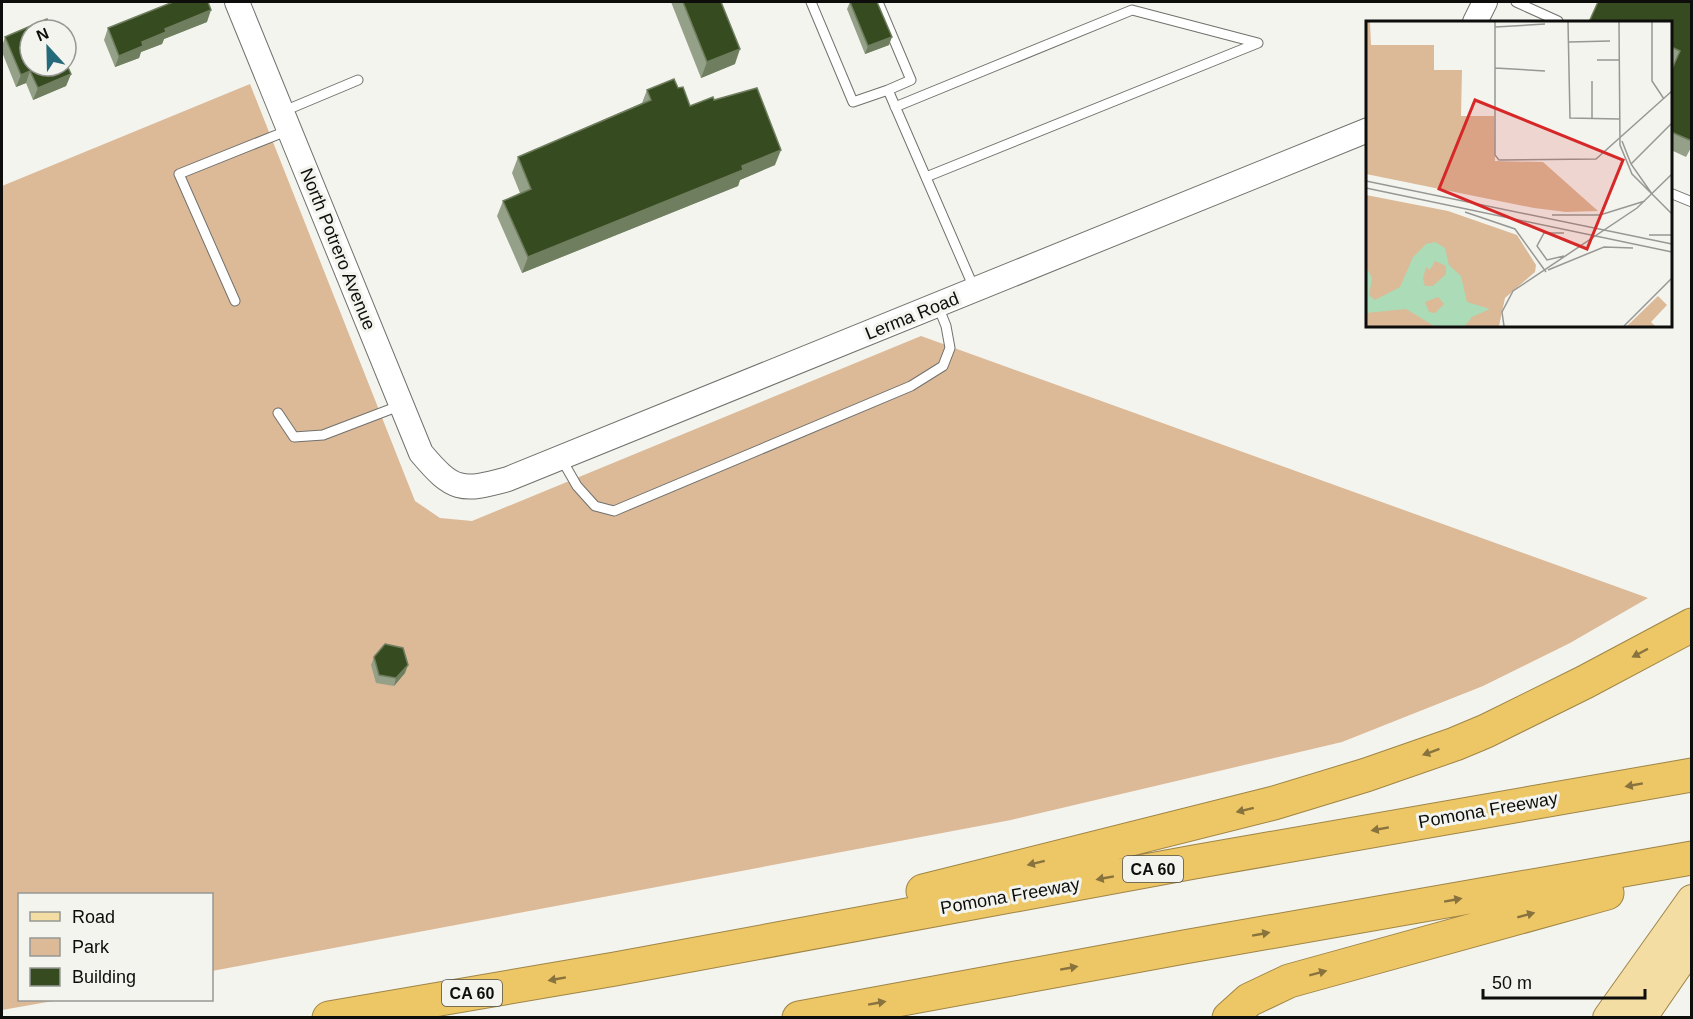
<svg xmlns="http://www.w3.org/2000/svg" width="1693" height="1019" font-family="Arial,sans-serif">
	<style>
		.green { fill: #dcb997 }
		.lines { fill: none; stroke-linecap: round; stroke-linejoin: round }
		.service-casing { stroke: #71716d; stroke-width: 11 }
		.tertiary-casing { stroke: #71716d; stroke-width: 26 }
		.primary-casing { stroke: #9f8546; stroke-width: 32 }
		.motorway-casing { stroke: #9f8546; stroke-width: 35 }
		.service { stroke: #fff; stroke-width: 9 }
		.tertiary { stroke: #fff; stroke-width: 24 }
		.primary { stroke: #f4dda3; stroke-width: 30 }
		.motorway { stroke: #edc666; stroke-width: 33 }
		.wall { fill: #95a088 }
		.shaded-wall { fill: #6f7e5e }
		.building { fill: #374b21; stroke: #6f7e5e; stroke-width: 1.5 }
		.oneway { fill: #88733e }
		.labels { text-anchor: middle; stroke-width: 6; stroke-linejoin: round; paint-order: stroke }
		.shield { fill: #f3f4ee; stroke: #525250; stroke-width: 1.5 }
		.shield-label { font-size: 16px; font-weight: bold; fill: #0d0d0c }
		.street-label { font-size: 18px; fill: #0d0d0c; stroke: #f3f4ee }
		.inset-road { fill: none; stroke: #979894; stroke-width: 1.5 }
		.view { fill: #d62828; fill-opacity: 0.15; stroke: #d62828; stroke-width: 3 }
		.inset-edge { fill: none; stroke: #0d0d0c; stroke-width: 3 }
	</style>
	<rect width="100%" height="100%" fill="#f3f4ee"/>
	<path class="green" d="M 250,84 L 415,501 L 440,518 L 472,521 L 921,336 L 1648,598 L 1570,643 L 1483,686 L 1342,742 L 1011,820 L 212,971 L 212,894 L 20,894 L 20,1000 L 59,1000 L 2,1010 L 2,186 Z"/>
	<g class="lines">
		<defs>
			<path id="service" d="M 811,2 L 853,102 L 888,90 L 974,288
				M 878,2 L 911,80 L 888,90
				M 1516,2 L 1558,21 L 1557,22
				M 895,107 L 1132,10 L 1258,43 L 926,177
				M 284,111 L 358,80
				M 1670,193 L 1692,202
				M 235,301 L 179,174 L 289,130
				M 278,413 L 294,437 L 323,435 L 399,406
				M 562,460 L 577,486 L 595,506 L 614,511 L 911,386 L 943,366 L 950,348 L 946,326 L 938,306"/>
			<path id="tertiary" d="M 237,2 L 421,453 C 453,491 461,492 508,479 L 1368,130
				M 1475,22 L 1485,2"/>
			<path id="primary" d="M 1608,1018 L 1692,900
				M 1641,1018 L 1692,944"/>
			<path id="motorway" d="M 923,891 L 1274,803 L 1366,775 L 1455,744 L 1486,731 L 1585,682 L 1692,625
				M 329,1018 L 615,969 L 1194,862 L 1692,775
				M 799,1018 L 1184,947 L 1692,858
				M 1229,1018 L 1249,1000 L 1289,981 L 1607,893"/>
		</defs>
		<use href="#service" class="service-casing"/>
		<use href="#tertiary" class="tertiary-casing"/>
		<use href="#primary" class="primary-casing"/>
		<use href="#motorway" class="motorway-casing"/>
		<use href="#service" class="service"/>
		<use href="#tertiary" class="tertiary"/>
		<use href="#primary" class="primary"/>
		<use href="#motorway" class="motorway"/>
	</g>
	<path class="wall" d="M 671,2 L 721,2 L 735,64 L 701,78 Z
		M 850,2 L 889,45 L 865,54 L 847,9 Z
		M 1692,2 L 1692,146 L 1686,157 L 1671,150 L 1671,71 L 1673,66 L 1671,65 L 1671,22 Z
		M 207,22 L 164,39 L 162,44 L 141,52 L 139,58 L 115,67 L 104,40 L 108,28 Z
		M 5,37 L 71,74 L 66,86 L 33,100 L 26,83 L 16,87 L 2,52 L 2,46 Z
		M 678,88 L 690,106 L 714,100 L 775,165 L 740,180 L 738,186 L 522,273 L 497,216 L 503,201 L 520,193 L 512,173 L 518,157 L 642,103 L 647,90 Z
		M 374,657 L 405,673 L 394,686 L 376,683 L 371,665 Z"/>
	<path class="shaded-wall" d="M 211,10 L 207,22 L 164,39 L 162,44 L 141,52 L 139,58 L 115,67 L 119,56 L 142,42 L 165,29 Z
		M 892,37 L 889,45 L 865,54 L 868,46 Z
		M 740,49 L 735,64 L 701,78 L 707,62 Z
		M 30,71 L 26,83 L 16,87 L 21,75 Z
		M 71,74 L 66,86 L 33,100 L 38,88 Z
		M 781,150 L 775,165 L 740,180 L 738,186 L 522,273 L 528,257 L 742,166 Z
		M 408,665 L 405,673 L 394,686 L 396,678 Z"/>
	<path class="building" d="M 173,2 L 208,2 L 211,10 L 165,29 L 166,32 L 142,42 L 143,46 L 119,56 L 108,28 Z
		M 683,2 L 721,2 L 740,49 L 707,62 Z
		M 850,2 L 877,2 L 892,37 L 868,46 Z
		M 1598,2 L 1692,2 L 1692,141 L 1671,132 L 1671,71 L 1680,51 L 1671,47 L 1671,22 L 1589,22 Z
		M 47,19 L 52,30 L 30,30 L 30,66 L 66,66 L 66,63 L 71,74 L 38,88 L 30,71 L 21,75 L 5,37 Z
		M 674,79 L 678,88 L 683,87 L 690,106 L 713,97 L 714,100 L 757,88 L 781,150 L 742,166 L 743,170 L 528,257 L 503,201 L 531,189 L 518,157 L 651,100 L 647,90 Z
		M 385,644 L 403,648 L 408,665 L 396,678 L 379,675 L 374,657 Z"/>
	<defs><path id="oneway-solid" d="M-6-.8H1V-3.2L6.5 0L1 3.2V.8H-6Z" transform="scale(1.5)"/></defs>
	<g class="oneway">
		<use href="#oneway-solid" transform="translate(1640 653) rotate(152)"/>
		<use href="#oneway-solid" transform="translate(1431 752) rotate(160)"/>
		<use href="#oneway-solid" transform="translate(1634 785) rotate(170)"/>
		<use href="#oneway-solid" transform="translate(1245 810) rotate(166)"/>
		<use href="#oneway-solid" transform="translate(1380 829) rotate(170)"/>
		<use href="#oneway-solid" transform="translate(1036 863) rotate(166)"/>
		<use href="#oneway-solid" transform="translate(1105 878) rotate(170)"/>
		<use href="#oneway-solid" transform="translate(1453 900) rotate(-10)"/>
		<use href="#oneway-solid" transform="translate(1526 915) rotate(-15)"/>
		<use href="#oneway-solid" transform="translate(1261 934) rotate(-10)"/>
		<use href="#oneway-solid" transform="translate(1069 968) rotate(-10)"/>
		<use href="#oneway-solid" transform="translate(1318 973) rotate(-15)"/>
		<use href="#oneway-solid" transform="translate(557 979) rotate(170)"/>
		<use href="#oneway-solid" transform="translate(877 1003) rotate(-10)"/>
	</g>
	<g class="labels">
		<g class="shield">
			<rect x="1123" y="856" width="60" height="26" rx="4.5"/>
			<rect x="442" y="980" width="60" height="26" rx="4.5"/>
		</g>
		<g class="shield-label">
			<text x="1153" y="875">CA 60</text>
			<text x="472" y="999">CA 60</text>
		</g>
		<g class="street-label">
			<text transform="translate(338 249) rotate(68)" y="6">North Potrero Avenue</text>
			<text transform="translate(912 316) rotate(-22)" y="6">Lerma Road</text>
			<text transform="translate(1488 810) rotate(-10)" y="6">Pomona Freeway</text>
			<text transform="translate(1010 896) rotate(-10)" y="6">Pomona Freeway</text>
		</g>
	</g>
	<g transform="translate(1366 21)">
		<rect width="306" height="306" fill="#f3f4ee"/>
		<path d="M 0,1 L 4,1 L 5,24 L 68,24 L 68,49 L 96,49 L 95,95 L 128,95 L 129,140 L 177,141 L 232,190 L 200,191 L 168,187 L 0,153 ZM 0,174 L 82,190 L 151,214 L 170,244 L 169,251 L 139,277 L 133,305 L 0,305 ZM 292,275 L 301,284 L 285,301 L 289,305 L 261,305 Z" fill="#dcb997"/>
		<path d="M 69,221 L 79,227 L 83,244 L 95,255 L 101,281 L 124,288 L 106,296 L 99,305 L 68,305 L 40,288 L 0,292 L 0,245 L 6,257 L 3,274 L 9,279 L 34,266 L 47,236 L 60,223 ZM 69,240 L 80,245 L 80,253 L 67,265 L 59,265 L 57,258 L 60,246 L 64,249 ZM 72,276 L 78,283 L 69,292 L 63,291 L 59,281 Z" fill="#acdbb7" fill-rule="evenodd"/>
		<path class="inset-road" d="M 129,1 L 129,134 L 133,139 L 230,138 L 306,70M 202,1 L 204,97 L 253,98M 253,1 L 254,124 L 266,153 L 286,173M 286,1 L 286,60 L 298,78M 129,6 L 179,3M 203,21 L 244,20M 231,39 L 253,39M 129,47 L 179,50M 226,60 L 226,98M 256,120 L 265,143 L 286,173M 265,143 L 306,102M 0,160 L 306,223M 0,167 L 306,231M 286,173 L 306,193M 99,191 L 149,208 L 180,251M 186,194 L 234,194 L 279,180M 283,214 L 306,214M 198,235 L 181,239 L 171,225 L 178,212 L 198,212M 182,249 L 238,226 L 267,227M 138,305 L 136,291 L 147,270 L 271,187 L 306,153M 258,305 L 306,257"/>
		<path class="view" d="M 109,79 L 257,139 L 221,228 L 73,168 Z"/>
		<rect width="306" height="306" class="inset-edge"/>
	</g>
	<rect width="1693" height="1019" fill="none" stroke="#0d0d0c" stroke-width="6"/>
	<rect x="18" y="893" width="195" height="108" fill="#f3f4ee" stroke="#979894" stroke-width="1.5"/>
	<rect x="30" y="912" width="30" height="9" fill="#f4dda3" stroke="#979894" stroke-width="1.5"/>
	<text x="72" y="923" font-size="18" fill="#0d0d0c">Road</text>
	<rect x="30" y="938" width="30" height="18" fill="#dcb997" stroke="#979894" stroke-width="1.5"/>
	<text x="72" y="953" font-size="18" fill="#0d0d0c">Park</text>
	<rect x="30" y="968" width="30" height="18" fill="#374b21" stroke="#979894" stroke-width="1.5"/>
	<text x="72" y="983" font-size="18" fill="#0d0d0c">Building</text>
	<g transform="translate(48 48) rotate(338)"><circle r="28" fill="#f3f4ee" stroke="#979894" stroke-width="1.5"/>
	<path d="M0-4.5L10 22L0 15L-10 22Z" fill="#256a7a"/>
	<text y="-9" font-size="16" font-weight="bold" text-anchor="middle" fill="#0d0d0c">N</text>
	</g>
	<path d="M1483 989v9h162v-9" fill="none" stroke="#0d0d0c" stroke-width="3"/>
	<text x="1492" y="989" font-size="18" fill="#0d0d0c" stroke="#f3f4ee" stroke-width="4.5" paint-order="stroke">50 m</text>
</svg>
